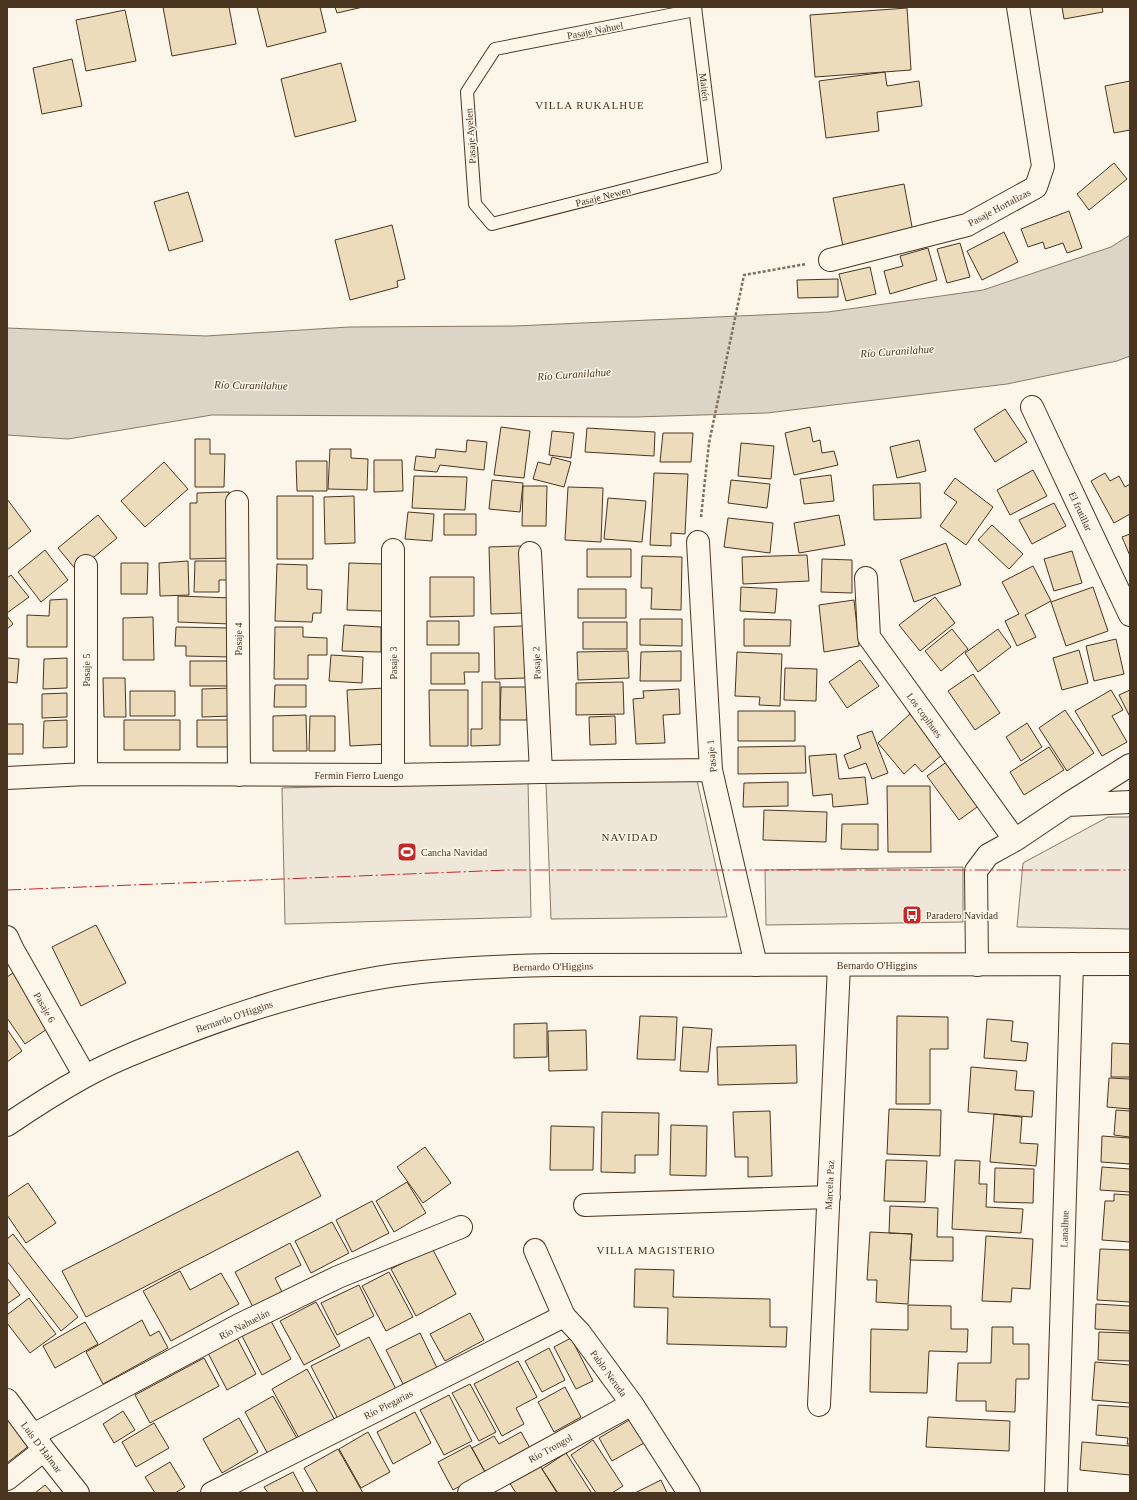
<svg xmlns="http://www.w3.org/2000/svg" width="1137" height="1500" font-family="'Times New Roman',serif">
	<style>
		.green { fill: #ede6d9; stroke: #887966 }
		.water { fill: #dcd4c6; stroke: #887966 }
		.building { fill: #ecdcbc; stroke: #4a3520 }
		.lines { fill: none; stroke-linecap: round; stroke-linejoin: round }
		.lane-casing { stroke: #4a3520; stroke-width: 14 }
		.street-casing { stroke: #4a3520; stroke-width: 24 }
		.primary-casing { stroke: #4a3520; stroke-width: 24 }
		.path { stroke: #7f6f5c; stroke-width: 2.5; stroke-dasharray: 3 2; stroke-linecap: butt }
		.lane { stroke: #fbf6e9; stroke-width: 12 }
		.street { stroke: #fbf6e9; stroke-width: 22 }
		.primary { stroke: #fbf6e9; stroke-width: 22 }
		.power { stroke: #c62828; stroke-width: 1; stroke-dasharray: 14 3 2 3; stroke-linecap: butt }
		.labels { text-anchor: middle; stroke-width: 3; stroke-linejoin: round; paint-order: stroke }
		.street-label { font-size: 10px; fill: #4a3520; stroke: #fbf6e9 }
		.poi-label { font-size: 10px; fill: #4a3520; stroke: #fbf6e9; text-anchor: start }
		.neighbourhood-label { font-size: 11px; letter-spacing: 1px; fill: #4a3520; stroke: #fbf6e9 }
		.water-label { font-size: 11px; font-style: italic; fill: #4a3520; stroke: #fbf6e9 }
	</style>
	<rect width="100%" height="100%" fill="#fbf6e9"/>
	<path class="green" d="M 696,776 L 727,917 L 551,919 L 546,783 Z
		M 528,781 L 531,917 L 285,924 L 282,788 Z
		M 1108,817 L 1130,817 L 1130,929 L 1017,927 L 1023,863 Z
		M 963,867 L 963,922 L 766,925 L 765,870 Z"/>
	<path class="water" d="M 1130,235 L 1130,356 L 1117,361 L 1007,384 L 767,413 L 636,417 L 212,415 L 68,439 L 7,435 L 7,328 L 206,336 L 349,327 L 515,326 L 828,312 L 983,290 L 1111,247 Z"/>
	<path class="building" d="M 163,7 L 229,7 L 236,44 L 172,56 Z
		M 257,7 L 320,7 L 326,32 L 267,47 Z
		M 335,7 L 363,7 L 337,13 Z
		M 1062,7 L 1102,7 L 1103,12 L 1064,19 Z
		M 907,8 L 911,70 L 815,77 L 810,15 Z
		M 125,10 L 136,61 L 86,71 L 76,20 Z
		M 72,59 L 82,106 L 42,114 L 33,68 Z
		M 341,63 L 356,121 L 295,137 L 281,79 Z
		M 885,72 L 887,86 L 919,81 L 922,106 L 877,112 L 879,131 L 826,138 L 819,81 Z
		M 1130,81 L 1130,130 L 1114,133 L 1105,86 Z
		M 1114,163 L 1127,179 L 1089,210 L 1077,194 Z
		M 904,184 L 913,232 L 843,246 L 833,198 Z
		M 188,192 L 203,241 L 169,251 L 154,202 Z
		M 1069,211 L 1082,248 L 1067,253 L 1063,243 L 1045,249 L 1043,242 L 1028,247 L 1021,229 Z
		M 392,225 L 405,279 L 397,281 L 398,287 L 350,300 L 335,240 Z
		M 1004,232 L 1018,262 L 982,280 L 967,251 Z
		M 960,243 L 970,277 L 947,283 L 937,249 Z
		M 928,248 L 937,280 L 890,294 L 884,271 L 903,266 L 900,256 Z
		M 870,267 L 876,294 L 846,301 L 839,274 Z
		M 838,279 L 838,297 L 798,298 L 797,280 Z
		M 1005,409 L 1027,442 L 995,462 L 974,429 Z
		M 501,427 L 530,431 L 524,478 L 494,475 Z
		M 810,427 L 813,442 L 820,440 L 822,453 L 834,451 L 838,465 L 794,475 L 785,433 Z
		M 587,428 L 655,432 L 654,456 L 585,452 Z
		M 552,431 L 574,433 L 571,458 L 549,455 Z
		M 663,433 L 693,433 L 691,462 L 660,462 Z
		M 195,439 L 210,439 L 210,454 L 225,454 L 224,487 L 195,487 Z
		M 467,440 L 487,442 L 484,470 L 440,465 L 437,472 L 414,470 L 416,456 L 435,458 L 436,449 L 466,452 Z
		M 919,440 L 926,471 L 897,478 L 890,447 Z
		M 741,443 L 774,446 L 771,479 L 738,476 Z
		M 330,449 L 351,449 L 351,458 L 368,459 L 367,490 L 328,489 Z
		M 552,457 L 571,462 L 564,487 L 533,479 L 538,462 L 550,465 Z
		M 374,460 L 402,460 L 403,491 L 374,492 Z
		M 296,461 L 327,461 L 327,491 L 297,491 Z
		M 164,462 L 188,489 L 145,527 L 121,501 Z
		M 1033,470 L 1047,496 L 1010,515 L 997,490 Z
		M 654,473 L 688,474 L 685,534 L 671,533 L 671,546 L 650,545 Z
		M 1105,473 L 1110,481 L 1119,476 L 1125,487 L 1130,484 L 1130,514 L 1114,523 L 1091,481 Z
		M 831,475 L 834,501 L 804,504 L 800,479 Z
		M 414,476 L 467,477 L 465,510 L 412,508 Z
		M 955,478 L 993,507 L 966,545 L 940,526 L 957,502 L 944,493 Z
		M 492,480 L 523,483 L 520,512 L 489,509 Z
		M 731,480 L 770,484 L 767,508 L 728,503 Z
		M 920,483 L 921,518 L 874,520 L 873,485 Z
		M 523,486 L 547,486 L 546,526 L 522,526 Z
		M 568,487 L 603,488 L 601,542 L 565,540 Z
		M 229,492 L 234,558 L 190,559 L 190,503 L 197,503 L 197,493 Z
		M 277,496 L 313,496 L 313,559 L 277,559 Z
		M 354,496 L 355,543 L 325,544 L 324,497 Z
		M 608,498 L 646,501 L 642,542 L 604,539 Z
		M 7,499 L 31,531 L 7,550 Z
		M 1054,503 L 1066,526 L 1032,544 L 1019,520 Z
		M 408,512 L 434,514 L 432,541 L 405,539 Z
		M 444,514 L 476,514 L 476,535 L 444,535 Z
		M 98,515 L 117,538 L 77,571 L 58,548 Z
		M 839,515 L 845,545 L 799,553 L 794,523 Z
		M 728,518 L 773,523 L 770,553 L 724,547 Z
		M 992,525 L 1023,554 L 1009,569 L 978,540 Z
		M 1130,534 L 1130,556 L 1122,537 Z
		M 946,543 L 961,585 L 914,602 L 900,560 Z
		M 521,546 L 523,613 L 491,614 L 489,547 Z
		M 587,549 L 631,549 L 631,577 L 587,577 Z
		M 45,550 L 68,580 L 41,602 L 18,572 Z
		M 1072,551 L 1082,583 L 1054,591 L 1044,559 Z
		M 807,555 L 809,581 L 743,584 L 742,557 Z
		M 642,556 L 682,557 L 681,610 L 651,609 L 652,588 L 641,588 Z
		M 822,559 L 852,560 L 852,593 L 821,592 Z
		M 188,561 L 189,595 L 160,596 L 159,563 Z
		M 195,561 L 232,561 L 232,580 L 219,580 L 219,592 L 194,592 Z
		M 121,563 L 148,563 L 147,594 L 121,594 Z
		M 349,563 L 384,564 L 382,611 L 347,610 Z
		M 277,564 L 307,565 L 307,589 L 322,590 L 321,613 L 313,613 L 312,622 L 275,621 Z
		M 1033,566 L 1051,601 L 1025,615 L 1036,637 L 1017,646 L 1005,621 L 1019,614 L 1002,582 Z
		M 11,575 L 29,597 L 7,613 L 7,578 Z
		M 430,577 L 474,577 L 474,616 L 430,617 Z
		M 741,587 L 777,589 L 775,613 L 740,611 Z
		M 1093,587 L 1108,631 L 1066,646 L 1051,602 Z
		M 578,589 L 626,589 L 626,618 L 578,618 Z
		M 178,596 L 232,598 L 231,624 L 178,622 Z
		M 935,597 L 955,623 L 920,651 L 899,625 Z
		M 67,599 L 67,647 L 27,647 L 27,615 L 49,616 L 50,600 Z
		M 854,600 L 859,646 L 824,652 L 819,605 Z
		M 7,616 L 13,624 L 7,629 Z
		M 153,617 L 154,660 L 123,660 L 123,618 Z
		M 640,619 L 682,619 L 682,646 L 640,645 Z
		M 744,619 L 791,620 L 790,646 L 744,646 Z
		M 427,621 L 459,621 L 459,645 L 427,645 Z
		M 583,622 L 627,622 L 627,649 L 583,649 Z
		M 344,625 L 381,627 L 381,652 L 342,651 Z
		M 524,626 L 526,678 L 495,679 L 494,627 Z
		M 176,627 L 231,628 L 231,657 L 186,656 L 186,646 L 175,646 Z
		M 275,627 L 303,627 L 303,637 L 327,638 L 327,655 L 308,655 L 308,679 L 274,679 Z
		M 952,629 L 968,649 L 941,671 L 925,651 Z
		M 998,629 L 1011,647 L 978,672 L 965,653 Z
		M 1116,639 L 1124,674 L 1094,681 L 1086,646 Z
		M 1079,650 L 1088,683 L 1062,690 L 1053,658 Z
		M 628,651 L 629,678 L 578,680 L 577,652 Z
		M 681,651 L 681,681 L 640,681 L 641,652 Z
		M 737,652 L 782,654 L 780,706 L 759,705 L 760,697 L 735,696 Z
		M 431,653 L 479,653 L 479,672 L 464,672 L 465,684 L 431,684 Z
		M 331,655 L 363,657 L 362,683 L 329,681 Z
		M 7,658 L 19,659 L 17,683 L 7,682 Z
		M 67,658 L 67,688 L 43,689 L 44,659 Z
		M 860,660 L 879,686 L 847,708 L 829,682 Z
		M 190,661 L 228,661 L 228,686 L 190,686 Z
		M 785,668 L 817,669 L 816,701 L 784,700 Z
		M 973,674 L 1000,713 L 975,730 L 948,691 Z
		M 103,678 L 125,678 L 126,717 L 104,717 Z
		M 482,682 L 500,682 L 500,745 L 471,746 L 471,729 L 482,729 Z
		M 623,682 L 624,714 L 576,715 L 576,683 Z
		M 275,685 L 306,685 L 306,707 L 274,707 Z
		M 501,687 L 527,687 L 527,720 L 500,720 Z
		M 232,688 L 233,716 L 202,717 L 202,689 Z
		M 385,688 L 388,744 L 350,746 L 347,690 Z
		M 679,689 L 680,714 L 663,715 L 665,743 L 636,744 L 633,699 L 644,698 L 643,691 Z
		M 429,690 L 468,690 L 468,746 L 430,746 Z
		M 1111,690 L 1123,710 L 1112,716 L 1127,742 L 1102,756 L 1075,711 Z
		M 1130,690 L 1130,717 L 1119,695 Z
		M 130,691 L 175,691 L 175,716 L 130,716 Z
		M 67,693 L 67,717 L 42,718 L 42,694 Z
		M 1065,710 L 1094,753 L 1067,771 L 1039,728 Z
		M 738,711 L 795,711 L 795,741 L 738,741 Z
		M 910,714 L 943,754 L 922,772 L 915,764 L 904,774 L 878,743 Z
		M 306,715 L 307,751 L 273,751 L 273,716 Z
		M 310,716 L 335,716 L 335,751 L 309,751 Z
		M 615,716 L 616,744 L 590,745 L 589,717 Z
		M 67,720 L 67,747 L 43,748 L 44,721 Z
		M 124,720 L 180,720 L 180,750 L 124,750 Z
		M 197,720 L 232,720 L 232,747 L 197,747 Z
		M 1027,723 L 1042,747 L 1021,761 L 1006,737 Z
		M 7,724 L 23,724 L 23,754 L 7,754 Z
		M 872,731 L 888,773 L 872,779 L 866,763 L 849,769 L 844,755 L 861,748 L 857,736 Z
		M 805,746 L 806,773 L 738,774 L 738,747 Z
		M 1049,747 L 1064,770 L 1024,795 L 1010,772 Z
		M 836,754 L 839,779 L 865,777 L 868,804 L 833,807 L 832,794 L 813,796 L 809,756 Z
		M 948,761 L 980,805 L 959,820 L 927,776 Z
		M 788,782 L 788,806 L 743,807 L 744,783 Z
		M 887,786 L 930,786 L 931,852 L 888,852 Z
		M 764,810 L 827,812 L 826,842 L 763,840 Z
		M 842,824 L 878,824 L 878,850 L 841,849 Z
		M 96,925 L 126,983 L 81,1006 L 52,947 Z
		M 13,973 L 50,1027 L 25,1044 L 7,1018 L 7,977 Z
		M 640,1016 L 677,1017 L 675,1060 L 637,1059 Z
		M 897,1016 L 948,1017 L 948,1049 L 930,1049 L 930,1104 L 896,1104 Z
		M 987,1019 L 1013,1021 L 1011,1041 L 1028,1043 L 1026,1061 L 984,1058 Z
		M 547,1023 L 547,1057 L 514,1058 L 514,1024 Z
		M 683,1027 L 712,1029 L 708,1072 L 680,1071 Z
		M 7,1029 L 22,1051 L 7,1062 Z
		M 586,1030 L 587,1070 L 549,1071 L 548,1031 Z
		M 1112,1043 L 1130,1044 L 1130,1077 L 1111,1077 Z
		M 796,1045 L 797,1083 L 718,1085 L 717,1047 Z
		M 971,1067 L 1017,1071 L 1015,1090 L 1034,1091 L 1032,1117 L 968,1112 Z
		M 1109,1078 L 1130,1079 L 1130,1109 L 1107,1107 Z
		M 889,1109 L 941,1110 L 940,1156 L 887,1154 Z
		M 1116,1110 L 1130,1111 L 1130,1137 L 1114,1135 Z
		M 770,1111 L 772,1176 L 748,1177 L 748,1157 L 735,1157 L 733,1112 Z
		M 602,1112 L 659,1113 L 658,1155 L 635,1155 L 635,1173 L 601,1172 Z
		M 994,1114 L 1022,1117 L 1020,1143 L 1038,1144 L 1036,1166 L 990,1162 Z
		M 671,1125 L 707,1126 L 706,1176 L 670,1175 Z
		M 551,1126 L 594,1127 L 593,1170 L 550,1170 Z
		M 1102,1136 L 1130,1138 L 1130,1164 L 1101,1162 Z
		M 425,1147 L 451,1183 L 423,1203 L 397,1167 Z
		M 298,1151 L 321,1196 L 86,1317 L 62,1271 Z
		M 886,1160 L 927,1161 L 925,1202 L 884,1201 Z
		M 955,1160 L 980,1161 L 979,1184 L 987,1184 L 986,1207 L 1023,1209 L 1021,1233 L 952,1229 Z
		M 1102,1167 L 1130,1169 L 1130,1192 L 1100,1190 Z
		M 995,1168 L 1034,1169 L 1033,1203 L 994,1202 Z
		M 407,1182 L 426,1213 L 394,1232 L 376,1201 Z
		M 28,1183 L 56,1223 L 26,1243 L 7,1215 L 7,1197 Z
		M 1114,1194 L 1130,1195 L 1130,1242 L 1102,1240 L 1105,1201 L 1114,1201 Z
		M 372,1201 L 389,1233 L 352,1252 L 336,1220 Z
		M 890,1206 L 938,1208 L 937,1237 L 953,1237 L 953,1261 L 910,1260 L 912,1234 L 889,1233 Z
		M 332,1222 L 349,1253 L 311,1273 L 295,1241 Z
		M 870,1232 L 912,1234 L 908,1304 L 876,1302 L 877,1280 L 867,1280 Z
		M 13,1234 L 78,1317 L 61,1331 L 7,1261 L 7,1239 Z
		M 986,1236 L 1033,1239 L 1030,1289 L 1012,1288 L 1011,1302 L 982,1301 Z
		M 290,1243 L 301,1265 L 275,1278 L 282,1292 L 253,1307 L 235,1272 Z
		M 432,1248 L 456,1294 L 416,1316 L 391,1269 Z
		M 1100,1249 L 1130,1250 L 1130,1302 L 1097,1300 Z
		M 635,1269 L 674,1270 L 673,1297 L 770,1299 L 770,1327 L 787,1327 L 786,1347 L 667,1344 L 668,1308 L 634,1307 Z
		M 180,1271 L 190,1290 L 221,1273 L 239,1304 L 171,1341 L 143,1291 Z
		M 389,1272 L 413,1317 L 386,1331 L 362,1286 Z
		M 7,1278 L 20,1295 L 7,1304 Z
		M 359,1285 L 374,1316 L 337,1335 L 321,1303 Z
		M 29,1298 L 56,1334 L 30,1353 L 7,1323 L 7,1315 Z
		M 316,1302 L 340,1346 L 304,1365 L 280,1321 Z
		M 1096,1304 L 1130,1306 L 1130,1331 L 1095,1329 Z
		M 908,1305 L 951,1306 L 951,1329 L 968,1329 L 967,1352 L 929,1351 L 927,1393 L 870,1392 L 871,1329 L 908,1330 Z
		M 470,1313 L 484,1340 L 445,1361 L 430,1334 Z
		M 142,1320 L 150,1336 L 159,1331 L 168,1348 L 103,1384 L 86,1352 Z
		M 271,1321 L 291,1359 L 262,1375 L 242,1336 Z
		M 85,1322 L 98,1344 L 55,1368 L 43,1346 Z
		M 992,1327 L 1013,1327 L 1013,1344 L 1029,1344 L 1029,1379 L 1016,1379 L 1015,1412 L 986,1411 L 986,1401 L 956,1401 L 958,1363 L 991,1363 Z
		M 1099,1332 L 1130,1333 L 1130,1361 L 1098,1360 Z
		M 420,1333 L 437,1368 L 403,1384 L 386,1350 Z
		M 369,1337 L 396,1389 L 338,1419 L 311,1366 Z
		M 237,1338 L 256,1374 L 227,1390 L 208,1353 Z
		M 571,1338 L 593,1381 L 576,1389 L 554,1347 Z
		M 549,1348 L 565,1380 L 542,1392 L 525,1361 Z
		M 204,1358 L 219,1386 L 150,1423 L 135,1395 Z
		M 518,1361 L 537,1397 L 516,1408 L 524,1424 L 502,1436 L 474,1384 Z
		M 1095,1362 L 1130,1365 L 1130,1403 L 1092,1400 Z
		M 307,1369 L 336,1422 L 301,1442 L 272,1389 Z
		M 470,1384 L 496,1432 L 479,1441 L 452,1393 Z
		M 565,1387 L 581,1417 L 554,1432 L 538,1402 Z
		M 449,1395 L 472,1441 L 444,1455 L 420,1410 Z
		M 273,1396 L 298,1440 L 269,1456 L 245,1412 Z
		M 1098,1405 L 1130,1407 L 1130,1444 L 1127,1444 L 1128,1438 L 1096,1435 Z
		M 7,1410 L 35,1441 L 7,1463 Z
		M 123,1411 L 135,1430 L 114,1443 L 103,1424 Z
		M 415,1412 L 431,1443 L 393,1464 L 377,1432 Z
		M 928,1417 L 1010,1421 L 1009,1451 L 926,1447 Z
		M 239,1418 L 258,1452 L 222,1473 L 203,1439 Z
		M 631,1419 L 644,1443 L 612,1461 L 599,1438 Z
		M 154,1423 L 169,1448 L 136,1467 L 122,1442 Z
		M 368,1432 L 390,1472 L 361,1488 L 339,1449 Z
		M 521,1432 L 530,1448 L 485,1472 L 472,1448 L 494,1436 L 499,1444 Z
		M 593,1440 L 623,1486 L 612,1493 L 596,1493 L 571,1455 Z
		M 1082,1442 L 1130,1446 L 1130,1475 L 1080,1470 Z
		M 470,1445 L 485,1472 L 453,1490 L 438,1462 Z
		M 338,1449 L 363,1493 L 318,1493 L 304,1468 Z
		M 566,1453 L 591,1492 L 589,1493 L 558,1493 L 542,1469 Z
		M 170,1462 L 185,1487 L 175,1493 L 155,1493 L 145,1477 Z
		M 539,1464 L 557,1493 L 516,1493 L 509,1482 Z
		M 293,1472 L 304,1493 L 268,1493 L 264,1487 Z
		M 661,1480 L 667,1493 L 635,1493 Z
		M 45,1485 L 52,1493 L 35,1493 Z"/>
	<g class="lines">
		<defs>
			<path id="lane" d="M 695,7 L 715,167 L 492,224 L 475,204 L 467,92 L 495,49 L 695,10"/>
			<path id="street" d="M 830,260 L 967,225 L 1036,187 L 1043,166 L 1018,7
				M 1032,407 L 1130,615
				M 237,502 L 239,775
				M 698,542 L 711,770 L 756,965
				M 393,550 L 393,775
				M 530,553 L 541,772
				M 866,578 L 869,637 L 1015,840
				M 86,774 L 86,566
				M 7,778 L 86,774 L 393,775 L 541,772 L 711,770
				M 1068,804 L 1130,765
				M 7,937 L 13,950 L 85,1076
				M 977,965 L 976,871 L 988,855 L 1015,840 L 1067,805 L 1130,802
				M 585,1205 L 829,1197
				M 535,1250 L 564,1316 L 580,1333 L 632,1404 L 689,1493
				M 7,1400 L 44,1450 L 78,1493
				M 819,1405 L 839,965
				M 33,1435 L 239,1325 L 338,1277 L 461,1227
				M 7,1479 L 44,1450
				M 212,1493 L 564,1316
				M 469,1493 L 632,1404
				M 1056,1493 L 1072,964"/>
			<path id="primary" d="M 7,1125 C 32,1108 57,1092 84,1077 C 113,1061 144,1049 175,1037 C 247,1009 320,986 396,975 C 448,968 500,966 553,965 L 1130,964"/>
		</defs>
		<use href="#lane" class="lane-casing"/>
		<use href="#street" class="street-casing"/>
		<use href="#primary" class="primary-casing"/>
		<path class="path" d="M 701,517 L 709,443 L 744,275 L 806,264"/>
		<use href="#lane" class="lane"/>
		<use href="#street" class="street"/>
		<use href="#primary" class="primary"/>
		<path class="power" d="M 7,890 L 508,870 L 1130,870"/>
	</g>
	<defs>
		<symbol id="stadium-square" viewBox="-11 -11 22 22"><rect x="-9" y="-9" width="18" height="18" rx="4" fill="#c62828" stroke="#fbf6e9"/><path d="M0-5a6.5 5 0 1 0 0 10a6.5 5 0 1 0 0-10ZM-3.5-1.8h7v3.6h-7Z" fill="#fff"/></symbol>
		<symbol id="bus-square" viewBox="-11 -11 22 22"><rect x="-9" y="-9" width="18" height="18" rx="4" fill="#c62828" stroke="#fbf6e9"/><path d="M-5-6H5V4H4V6H2V4H-2V6H-4V4H-5ZM-3.5-4V0h7V-4ZM-3.5 1.2v1.5H-2V1.2ZM2 1.2v1.5H3.5V1.2Z" fill="#fff"/></symbol>
	</defs>
	<g fill-rule="evenodd">
		<use href="#stadium-square" x="396" y="841" width="22" height="22"/>
		<use href="#bus-square" x="901" y="904" width="22" height="22"/>
	</g>
	<g class="labels">
		<g class="street-label">
			<text transform="translate(595 30) rotate(-11)" y="4">Pasaje Nahuel</text>
			<text transform="translate(705 87) rotate(83)" y="4">Maitén</text>
			<text transform="translate(470 136) rotate(-94)" y="4">Pasaje Ayelen</text>
			<text transform="translate(603 196) rotate(-14)" y="4">Pasaje Newen</text>
			<text transform="translate(999 207) rotate(-28)" y="4">Pasaje Hortalizas</text>
			<text transform="translate(1081 511) rotate(65)" y="4">El frutillar</text>
			<text transform="translate(238 639) rotate(-90)" y="4">Pasaje 4</text>
			<text transform="translate(393 663) rotate(-90)" y="4">Pasaje 3</text>
			<text transform="translate(536 663) rotate(-93)" y="4">Pasaje 2</text>
			<text transform="translate(86 670) rotate(-90)" y="4">Pasaje 5</text>
			<text transform="translate(925 715) rotate(54)" y="4">Los copihues</text>
			<text transform="translate(711 756) rotate(-95)" y="4">Pasaje 1</text>
			<text x="359" y="779">Fermin Fierro Luengo</text>
			<text x="877" y="969">Bernardo O'Higgins</text>
			<text transform="translate(553 966) rotate(-1)" y="4">Bernardo O'Higgins</text>
			<text transform="translate(45 1007) rotate(60)" y="4">Pasaje 6</text>
			<text transform="translate(234 1016) rotate(-19)" y="4">Bernardo O'Higgins</text>
			<text transform="translate(829 1185) rotate(-87)" y="4">Marcela Paz</text>
			<text transform="translate(1064 1229) rotate(-88)" y="4">Lanalhue</text>
			<text transform="translate(244 1324) rotate(-27)" y="4">Río Nahuelán</text>
			<text transform="translate(609 1373) rotate(54)" y="4">Pablo Neruda</text>
			<text transform="translate(388 1404) rotate(-27)" y="4">Río Plegarias</text>
			<text transform="translate(42 1447) rotate(53)" y="4">Luis D´Halmar</text>
			<text transform="translate(550 1448) rotate(-29)" y="4">Río Trongol</text>
		</g>
		<g class="poi-label">
			<text x="421" y="856">Cancha Navidad</text>
			<text x="926" y="919">Paradero Navidad</text>
		</g>
		<g class="neighbourhood-label">
			<text x="590" y="109">VILLA RUKALHUE</text>
			<text x="630" y="841">NAVIDAD</text>
			<text x="656" y="1254">VILLA MAGISTERIO</text>
		</g>
		<g class="water-label">
			<text transform="translate(897 351) rotate(-4)" y="4">Río Curanilahue</text>
			<text transform="translate(574 374) rotate(-4)" y="4">Río Curanilahue</text>
			<text transform="translate(251 385) rotate(1)" y="4">Río Curanilahue</text>
		</g>
	</g>
	<rect width="1137" height="1500" fill="none" stroke="#4a3520" stroke-width="16"/>
</svg>
